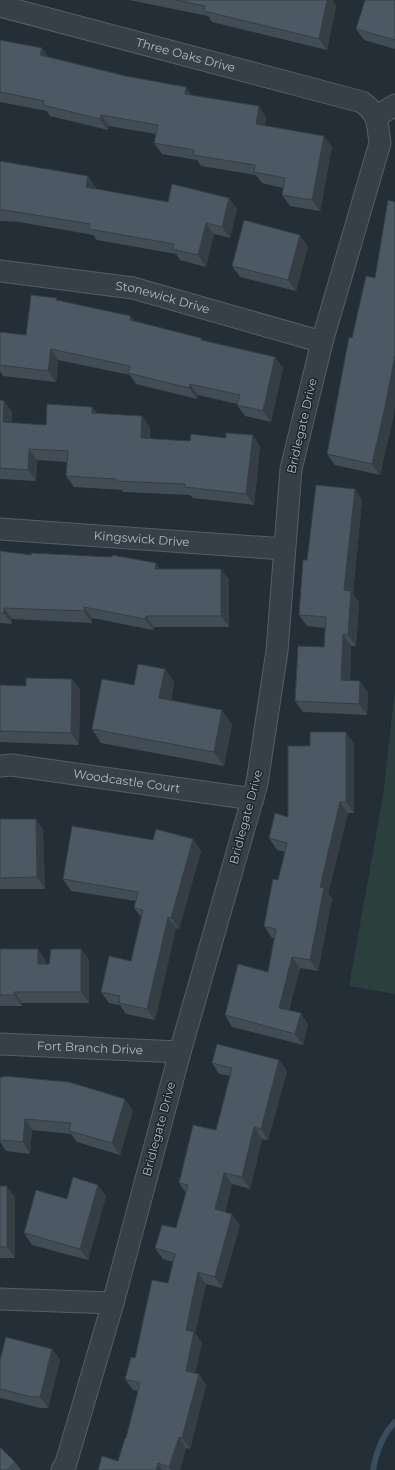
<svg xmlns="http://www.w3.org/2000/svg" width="395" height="1470" font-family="Montserrat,sans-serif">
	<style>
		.green { fill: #2b3f3d }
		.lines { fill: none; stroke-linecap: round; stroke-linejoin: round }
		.stream { stroke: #3a4d5f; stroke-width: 6 }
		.minor-casing { stroke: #555e66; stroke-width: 23 }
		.minor { stroke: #374048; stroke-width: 21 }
		.wall { fill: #414c55 }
		.shaded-wall { fill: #353e45 }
		.building { fill: #4c5863; stroke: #353e45 }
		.labels { text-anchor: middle; stroke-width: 3; stroke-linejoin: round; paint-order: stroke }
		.street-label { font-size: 12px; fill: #b2bbc4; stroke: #1c252d }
	</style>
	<rect width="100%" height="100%" fill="#232e37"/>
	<path class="green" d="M 395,689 L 395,994 L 349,986 L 383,796 Z"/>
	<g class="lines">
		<path class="stream" d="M 373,1470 C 376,1454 383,1434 395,1422"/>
		<defs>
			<g id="minor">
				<path id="s1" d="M 0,6 L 362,102 C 379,114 377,123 380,143 L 322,342 L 291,469 L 277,651 L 257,783 L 180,1052 L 113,1303 L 66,1463 L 62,1470"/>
				<path d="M 377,116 L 395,105"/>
				<path id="s2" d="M 0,271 L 133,288 L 322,342"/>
				<path id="s3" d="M 0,529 L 284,549"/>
				<path id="s4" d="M 0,766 L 12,765 L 253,799"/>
				<path id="s5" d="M 0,1044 L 180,1052"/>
				<path d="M 0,1299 L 113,1303"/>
			</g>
		</defs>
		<use href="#minor" class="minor-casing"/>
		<use href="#minor" class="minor"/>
	</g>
	<path class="wall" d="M 129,0 L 332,0 L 336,6 L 327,50 L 212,22 L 208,16 Z
		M 395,0 L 395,49 L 364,40 L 356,29 Z
		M 0,40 L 42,48 L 48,57 L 192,95 L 266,117 L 265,125 L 332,147 L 320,211 L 290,206 L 282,195 L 283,188 L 262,183 L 256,175 L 201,166 L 197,160 L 162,154 L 154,143 L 156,134 L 109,126 L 108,130 L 50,116 L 47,111 L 0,102 Z
		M 0,161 L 96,187 L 96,189 L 168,202 L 237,209 L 230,238 L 214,234 L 206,267 L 180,260 L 176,254 L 97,240 L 93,235 L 19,222 L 0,221 Z
		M 308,246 L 296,291 L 240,277 L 232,266 Z
		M 375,278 L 393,418 L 380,475 L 335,465 L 327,454 L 352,338 Z
		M 59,300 L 135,321 L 201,338 L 203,340 L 275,357 L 283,368 L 271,422 L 245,416 L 237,405 L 237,404 L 198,395 L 197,399 L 136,384 L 130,375 L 58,360 L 56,382 L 3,376 L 0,371 L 0,332 L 26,335 Z
		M 0,400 L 4,401 L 12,412 L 11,423 L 46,425 L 92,407 L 97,413 L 150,427 L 150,439 L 190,441 L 253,435 L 260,447 L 254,505 L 193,498 L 190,495 L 123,492 L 122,490 L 74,487 L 66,476 L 67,462 L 37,460 L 36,481 L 0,479 Z
		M 362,500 L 353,594 L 359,602 L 356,646 L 351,646 L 350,680 L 368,692 L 367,715 L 303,712 L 295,701 L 324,647 L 325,628 L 307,626 L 299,615 L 307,560 Z
		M 0,551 L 160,569 L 229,580 L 229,627 L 154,627 L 153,630 L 92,618 L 92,623 L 12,619 L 12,624 L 0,623 Z
		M 165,669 L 174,682 L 171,701 L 232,724 L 224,766 L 101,743 L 92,729 L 134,685 Z
		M 72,679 L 80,690 L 79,745 L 0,742 L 0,685 L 26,686 Z
		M 354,743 L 354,813 L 348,813 L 328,894 L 332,899 L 318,971 L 300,968 L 289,1010 L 308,1024 L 303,1045 L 232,1027 L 225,1015 L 268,972 L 274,938 L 272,938 L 264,926 L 278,880 L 285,852 L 277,850 L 269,838 L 288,817 L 310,746 Z
		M 0,819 L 36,819 L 43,830 L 45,889 L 0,889 Z
		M 193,839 L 201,851 L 179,929 L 176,928 L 155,1020 L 126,1014 L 120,1005 L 109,1003 L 101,992 L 131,961 L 141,917 L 134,908 L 136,901 L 71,891 L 63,879 L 153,840 Z
		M 0,949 L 46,960 L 46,964 L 49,964 L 81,949 L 89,960 L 89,1003 L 22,1003 L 22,1006 L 0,1006 Z
		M 279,1060 L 287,1071 L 268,1140 L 262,1139 L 250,1189 L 232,1184 L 225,1212 L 240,1225 L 222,1288 L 206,1284 L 195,1333 L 202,1343 L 195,1373 L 199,1374 L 206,1385 L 190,1449 L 186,1448 L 180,1470 L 98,1470 L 118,1461 L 126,1438 L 138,1391 L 133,1390 L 125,1379 L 168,1283 L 173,1262 L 163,1259 L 155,1248 L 176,1228 L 186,1193 L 179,1183 L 216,1130 L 230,1076 L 219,1074 L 212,1063 Z
		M 0,1077 L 133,1110 L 120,1155 L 77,1142 L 71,1134 L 32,1130 L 30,1154 L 6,1151 L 0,1142 Z
		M 0,1186 L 15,1197 L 15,1258 L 0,1258 Z
		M 106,1196 L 88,1260 L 32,1245 L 24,1233 L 67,1199 Z
		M 52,1349 L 60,1360 L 48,1408 L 40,1408 L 1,1398 L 0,1397 L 0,1360 Z
		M 15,1462 L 21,1470 L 0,1470 Z"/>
	<path class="shaded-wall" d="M 327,0 L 332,0 L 336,6 L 327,50 L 319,39 Z
		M 42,48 L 50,59 L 40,55 Z
		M 186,87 L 194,98 L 185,94 Z
		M 259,106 L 266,117 L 264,135 L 256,124 Z
		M 101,115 L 109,126 L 108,130 L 100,119 Z
		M 324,136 L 332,147 L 320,211 L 312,200 Z
		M 88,176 L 96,187 L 94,198 L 86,187 Z
		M 229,198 L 237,209 L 230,238 L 222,227 Z
		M 206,223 L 214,234 L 206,267 L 198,255 Z
		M 300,235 L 308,246 L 296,291 L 288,280 Z
		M 131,316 L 139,327 L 130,320 Z
		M 51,349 L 58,360 L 56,382 L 48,371 Z
		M 395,355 L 395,408 L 380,475 L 372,464 Z
		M 275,357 L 283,368 L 271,422 L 263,411 Z
		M 190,384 L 198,395 L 197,399 L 189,388 Z
		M 4,401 L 12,412 L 11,433 L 3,422 Z
		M 92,407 L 100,418 L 92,413 Z
		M 142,416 L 150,427 L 149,449 L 141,438 Z
		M 253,435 L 260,447 L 254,505 L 246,494 Z
		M 29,449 L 37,460 L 36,481 L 28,470 Z
		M 355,489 L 362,500 L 353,594 L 359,602 L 356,646 L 348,635 L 344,590 Z
		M 156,563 L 164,574 L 155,569 Z
		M 221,569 L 229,580 L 229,627 L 221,616 Z
		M 84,607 L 92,618 L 92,623 L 84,611 Z
		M 4,608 L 12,619 L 12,624 L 4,613 Z
		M 146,616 L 154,627 L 153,630 L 145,619 Z
		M 343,634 L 351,646 L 349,691 L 341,680 Z
		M 165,669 L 174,682 L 169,712 L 159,698 Z
		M 72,679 L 80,690 L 79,745 L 71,733 Z
		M 360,681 L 368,692 L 367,715 L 359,704 Z
		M 222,710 L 232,724 L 224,766 L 214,752 Z
		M 346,732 L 354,743 L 354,813 L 346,802 Z
		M 340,802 L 348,813 L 328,894 L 332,899 L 318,971 L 310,960 L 320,887 Z
		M 36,819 L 43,830 L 45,889 L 37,877 Z
		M 193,839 L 201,851 L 179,929 L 171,918 Z
		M 168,917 L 176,928 L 155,1020 L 147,1009 Z
		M 38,949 L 46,960 L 46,975 L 38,964 Z
		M 81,949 L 89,960 L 89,1003 L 81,992 Z
		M 292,957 L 300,968 L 286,1019 L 279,1008 Z
		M 14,992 L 22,1003 L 22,1006 L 14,995 Z
		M 301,1013 L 308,1024 L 303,1045 L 295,1034 Z
		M 279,1060 L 287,1071 L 268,1140 L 261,1129 Z
		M 125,1099 L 133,1110 L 120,1155 L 112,1143 Z
		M 25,1119 L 32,1130 L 30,1154 L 23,1142 Z
		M 254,1127 L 262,1139 L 250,1189 L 242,1177 Z
		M 224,1173 L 232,1184 L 223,1220 L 215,1209 Z
		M 98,1185 L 106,1196 L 88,1260 L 80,1249 Z
		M 7,1186 L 15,1197 L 15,1258 L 7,1247 Z
		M 232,1214 L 240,1225 L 222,1288 L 215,1277 Z
		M 198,1272 L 206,1284 L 195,1333 L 202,1343 L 193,1382 L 186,1371 L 186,1330 Z
		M 52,1349 L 60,1360 L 48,1408 L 40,1397 Z
		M 199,1374 L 206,1385 L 190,1449 L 182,1438 Z
		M 179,1437 L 186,1448 L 180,1470 L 171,1470 L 169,1467 Z
		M 158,1463 L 162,1470 L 156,1470 Z"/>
	<path class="building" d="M 175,0 L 327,0 L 319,39 L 204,11 L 205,6 Z
		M 365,0 L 395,0 L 395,40 L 356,29 Z
		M 0,40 L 42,48 L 40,55 L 126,76 L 186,87 L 185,94 L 259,106 L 256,124 L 324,136 L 312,200 L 282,195 L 285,178 L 254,172 L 255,165 L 193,155 L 194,150 L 154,143 L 158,125 L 101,115 L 100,119 L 43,105 L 44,101 L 0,92 Z
		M 0,161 L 88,176 L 86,187 L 168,202 L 172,184 L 229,198 L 222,227 L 206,223 L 198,255 L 172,249 L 174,244 L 89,229 L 90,224 L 11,211 L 0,210 Z
		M 388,200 L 395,202 L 395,355 L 385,407 L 372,464 L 327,454 L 349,337 L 352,338 L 366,276 L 375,278 Z
		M 244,220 L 300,235 L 288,280 L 232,266 Z
		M 31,295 L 57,298 L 56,300 L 131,316 L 130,320 L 201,338 L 201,340 L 275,357 L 263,411 L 237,405 L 240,395 L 190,384 L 189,388 L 128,373 L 130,366 L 51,349 L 48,371 L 0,365 L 0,332 L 26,335 Z
		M 0,400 L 4,401 L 3,422 L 46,425 L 47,404 L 92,407 L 92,413 L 142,416 L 141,438 L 190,441 L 191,434 L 226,438 L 226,433 L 253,435 L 246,494 L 185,487 L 185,484 L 116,481 L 116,479 L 66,476 L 68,451 L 29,449 L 28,470 L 0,468 Z
		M 316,485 L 355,489 L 344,590 L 351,591 L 348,635 L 343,634 L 341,680 L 360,681 L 359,704 L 295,701 L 298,646 L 324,647 L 326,617 L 299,615 L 303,560 L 307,560 Z
		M 0,551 L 31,555 L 31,553 L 112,557 L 112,555 L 156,563 L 155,569 L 221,569 L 221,616 L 146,616 L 145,619 L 84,607 L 84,611 L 4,608 L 4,613 L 0,613 Z
		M 138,664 L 165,669 L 159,698 L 222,710 L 214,752 L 92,729 L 102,679 L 134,685 Z
		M 26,678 L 72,679 L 71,733 L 0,731 L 0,685 L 26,686 Z
		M 310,732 L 346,732 L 346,802 L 340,802 L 320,887 L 324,888 L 310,960 L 292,957 L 279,1008 L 301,1013 L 295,1034 L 225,1015 L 238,964 L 268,972 L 276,929 L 264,926 L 273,879 L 278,880 L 287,843 L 269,838 L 275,813 L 288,817 L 288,746 L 310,746 Z
		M 0,819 L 36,819 L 37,877 L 0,878 Z
		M 72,826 L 153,840 L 156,829 L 193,839 L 171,918 L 168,917 L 147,1009 L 119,1003 L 120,996 L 101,992 L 109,956 L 131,961 L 143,910 L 134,908 L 138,892 L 63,879 Z
		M 0,949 L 38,949 L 38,964 L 49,964 L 51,949 L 81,949 L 81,992 L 14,992 L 14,995 L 0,995 Z
		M 217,1044 L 279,1060 L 261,1129 L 254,1127 L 242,1177 L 224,1173 L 215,1209 L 232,1214 L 215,1277 L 198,1272 L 186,1330 L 194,1332 L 186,1371 L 199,1374 L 182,1438 L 179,1437 L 169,1467 L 158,1463 L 156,1470 L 98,1470 L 102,1456 L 118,1461 L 125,1438 L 126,1438 L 140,1383 L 125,1379 L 131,1357 L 135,1358 L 152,1280 L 168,1283 L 175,1254 L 155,1248 L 162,1225 L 176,1228 L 188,1185 L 179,1183 L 193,1125 L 216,1130 L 232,1068 L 212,1063 Z
		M 5,1076 L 69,1082 L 125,1099 L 112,1143 L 69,1131 L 71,1123 L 25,1119 L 23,1142 L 0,1140 L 0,1077 L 4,1077 Z
		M 73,1177 L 98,1185 L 80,1249 L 24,1233 L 36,1190 L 67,1199 Z
		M 0,1186 L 7,1186 L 7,1247 L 0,1247 Z
		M 6,1337 L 52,1349 L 40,1397 L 32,1397 L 0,1389 L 0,1360 Z
		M 0,1447 L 15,1462 L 7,1470 L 0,1470 Z"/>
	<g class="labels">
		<g class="street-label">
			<text dy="4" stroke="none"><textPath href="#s1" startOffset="192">Three Oaks Drive</textPath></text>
			<text dy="4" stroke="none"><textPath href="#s2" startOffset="165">Stonewick Drive</textPath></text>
			<text transform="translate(302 426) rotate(-77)" y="4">Bridlegate Drive</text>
			<text dy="4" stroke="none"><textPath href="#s3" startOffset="142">Kingswick Drive</textPath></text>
			<text dy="4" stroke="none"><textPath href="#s4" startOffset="128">Woodcastle Court</textPath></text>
			<text transform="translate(246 817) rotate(-75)" y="4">Bridlegate Drive</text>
			<text dy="4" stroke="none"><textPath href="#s5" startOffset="90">Fort Branch Drive</textPath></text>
			<text transform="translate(159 1129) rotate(-75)" y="4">Bridlegate Drive</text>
		</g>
	</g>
</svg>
